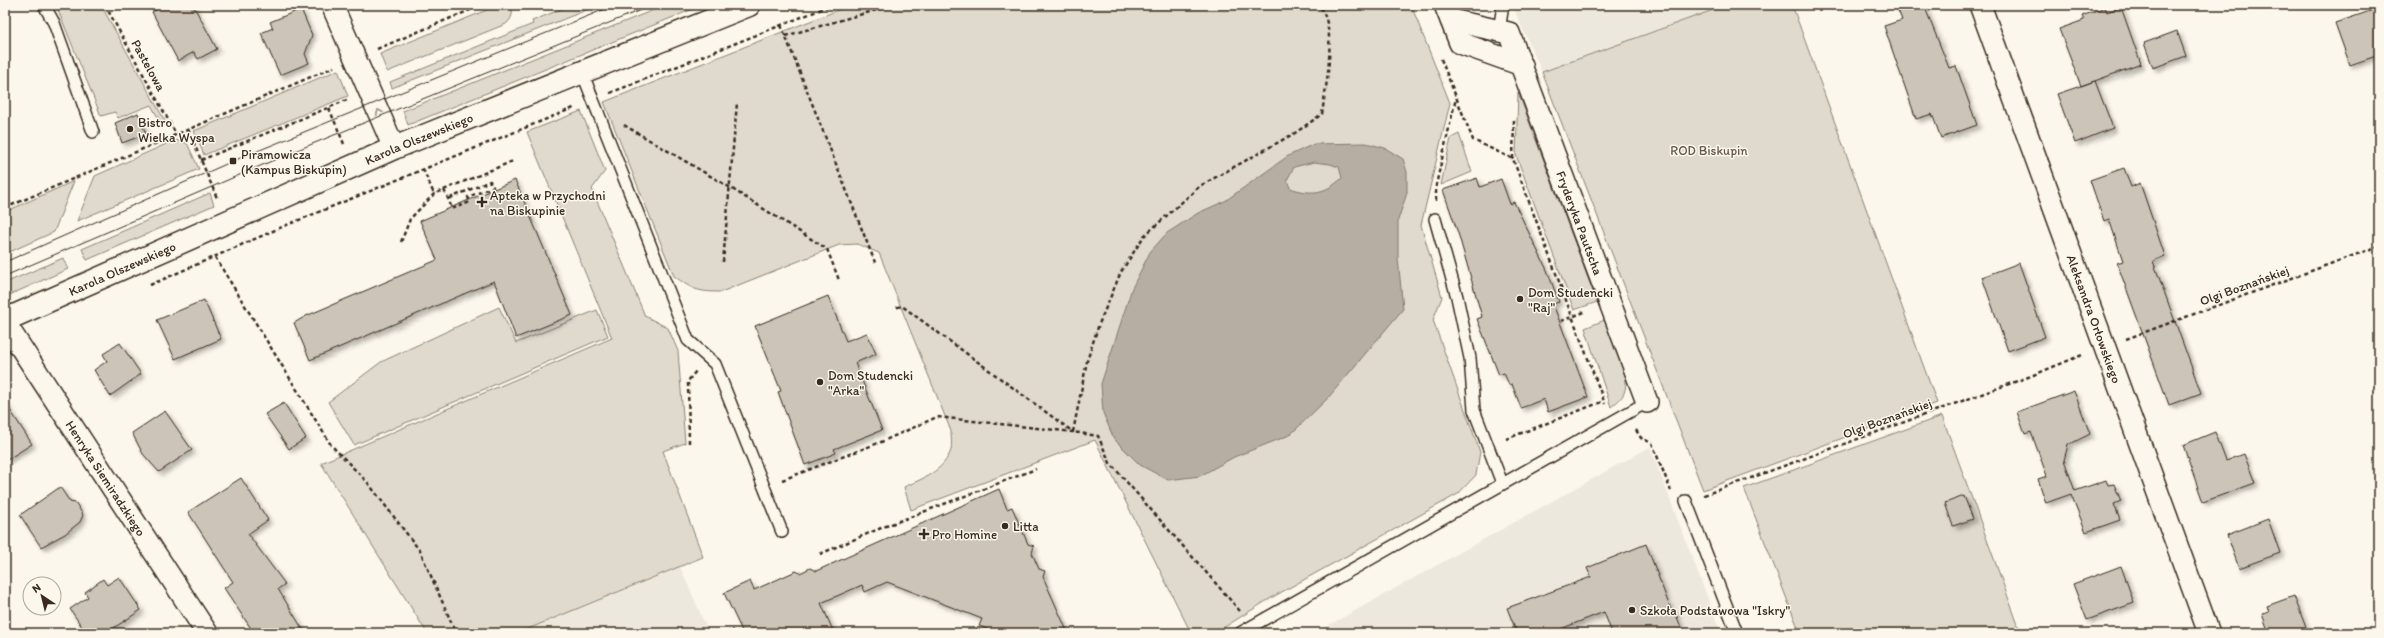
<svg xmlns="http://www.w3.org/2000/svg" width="2384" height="638" font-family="Itim,sans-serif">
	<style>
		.built { fill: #ede8dd }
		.green { fill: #dfd9ce; stroke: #8d8276 }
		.water { fill: #b6aea2; stroke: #85796d; fill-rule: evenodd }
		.building { fill: #ccc4b9; stroke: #3b2a1e; filter: url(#shadow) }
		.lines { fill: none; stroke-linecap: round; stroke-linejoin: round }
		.lane-casing { stroke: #3b2a1e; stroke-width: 14 }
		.street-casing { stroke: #3b2a1e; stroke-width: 24 }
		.secondary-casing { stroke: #3b2a1e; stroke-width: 25 }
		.path { stroke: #3b2a1e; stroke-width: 2.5; stroke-dasharray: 4 3; stroke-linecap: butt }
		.lane { stroke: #fbf7ec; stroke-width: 11 }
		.street { stroke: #fbf7ec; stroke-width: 21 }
		.secondary { stroke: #fbf7ec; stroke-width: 22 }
		.tram { stroke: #3b2a1e; stroke-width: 1 }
		.oneway { stroke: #9b9085 }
		.poi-dot { fill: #3b2a1e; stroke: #fbf7ec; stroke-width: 1.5 }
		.labels { text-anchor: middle; stroke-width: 3; stroke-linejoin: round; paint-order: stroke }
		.street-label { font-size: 13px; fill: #3b2a1e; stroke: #fbf7ec }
		.poi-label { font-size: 13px; fill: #3b2a1e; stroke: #fbf7ec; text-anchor: start }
		.park-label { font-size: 13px; fill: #64564a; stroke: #fbf7ec }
	</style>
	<defs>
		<filter id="shadow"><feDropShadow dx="3.5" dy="3.5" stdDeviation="2" flood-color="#0004"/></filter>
	</defs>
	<rect width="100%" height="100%" fill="#fbf7ec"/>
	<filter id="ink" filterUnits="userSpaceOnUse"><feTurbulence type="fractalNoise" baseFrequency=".025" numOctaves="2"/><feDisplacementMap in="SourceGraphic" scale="8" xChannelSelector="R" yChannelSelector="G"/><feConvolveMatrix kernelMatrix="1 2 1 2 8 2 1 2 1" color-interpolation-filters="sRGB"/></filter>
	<g filter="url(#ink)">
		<path class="built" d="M 1512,5 L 1727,5 L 1542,72 Z
			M 1650,447 L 1721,633 L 1315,633 Z
			M 680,567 L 709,633 L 518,633 Z"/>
		<path class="green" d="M 56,5 L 101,5 L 165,121 L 165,125 L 162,125 L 151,105 L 118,118 L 115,112 L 101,116 Z
			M 499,5 L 511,5 C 514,12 512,19 506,24 L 387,72 L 380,54 Z
			M 571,5 L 599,5 L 392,88 L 390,82 L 533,24 L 532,21 Z
			M 666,5 L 703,5 L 408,125 L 403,111 Z
			M 851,5 L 1411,5 L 1450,103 L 1421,225 L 1442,297 L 1433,320 L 1480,452 L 1476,475 L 1458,494 L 1271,598 L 1215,633 L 1191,633 L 1095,440 L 911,510 L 904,487 C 922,479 944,471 951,450 C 952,445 951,436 951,431 L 879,253 L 857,244 L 839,245 L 721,292 C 698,292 693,290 674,276 L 604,102 Z
			M 1727,5 L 1792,5 L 1937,403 L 1703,490 L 1542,72 Z
			M 338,70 L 348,96 L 204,155 L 194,131 Z
			M 1518,92 L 1597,302 L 1574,310 L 1516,155 Z
			M 581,111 L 605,171 L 592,189 L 645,316 L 668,328 L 678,351 L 685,443 L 663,451 L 703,557 L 518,633 L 427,633 L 321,463 L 612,338 L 527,132 Z
			M 1459,134 L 1472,172 L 1441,185 L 1451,138 Z
			M 175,140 L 187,143 L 199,169 L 77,221 L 95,176 Z
			M 74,181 L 54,232 L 5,254 L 5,212 Z
			M 210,193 L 214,205 L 87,260 L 82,249 Z
			M 63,258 L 68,269 L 5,297 L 5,283 Z
			M 499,307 L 516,343 L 597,310 L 608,336 L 354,445 L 328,402 L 381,362 Z
			M 1607,319 C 1613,337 1632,374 1624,393 C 1622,398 1616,403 1611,407 L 1585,328 Z
			M 1942,416 L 2021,633 L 1800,633 L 1744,488 Z"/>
		<path class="water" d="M 1366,143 L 1385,148 L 1403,159 L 1407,172 L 1407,193 L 1398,220 L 1398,258 L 1403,309 L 1328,398 L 1290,435 L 1234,457 L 1200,476 L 1168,480 L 1140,465 L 1114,439 L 1103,413 L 1101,384 L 1132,288 L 1150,252 L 1167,233 L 1198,213 L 1225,201 L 1288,156 L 1314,144 ZM 1314,162 L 1330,164 L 1339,167 L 1342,178 C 1325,194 1311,195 1290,188 L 1287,180 L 1294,167 Z"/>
		<path class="building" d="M 166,5 L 193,5 L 217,49 L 198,59 L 194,52 L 178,61 L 152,12 Z
			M 1896,5 L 1924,5 L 1949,68 L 1956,66 L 1977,125 L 1941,138 L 1932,114 L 1916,119 L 1884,26 L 1902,20 Z
			M 2105,7 L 2107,12 L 2121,7 L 2141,64 L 2081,86 L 2059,29 L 2084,20 L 2082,16 Z
			M 2379,8 L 2379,55 L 2350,65 L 2335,23 Z
			M 301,9 L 312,35 L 305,54 L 309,63 L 280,75 L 261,33 L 273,28 L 270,22 Z
			M 2177,31 L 2186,56 L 2153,68 L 2144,43 Z
			M 2095,81 L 2113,128 L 2075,143 L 2057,94 Z
			M 138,113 L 146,134 L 122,143 L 115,123 Z
			M 2124,168 L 2131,187 L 2140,183 L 2165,256 L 2153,261 L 2201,393 L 2169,405 L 2117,263 L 2123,261 L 2109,219 L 2104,221 L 2090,180 Z
			M 1477,178 L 1480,187 L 1501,179 L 1510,204 L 1514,202 L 1547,270 L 1559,302 L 1553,304 L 1588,397 L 1548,412 L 1544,399 L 1521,408 L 1512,384 L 1509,385 L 1504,373 L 1499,375 L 1477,319 L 1482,317 L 1459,236 L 1443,190 Z
			M 515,180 L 572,315 L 516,338 L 494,281 L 310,360 L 294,323 L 306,316 L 437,260 L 420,221 Z
			M 2019,263 L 2045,337 L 2008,351 L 1982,277 Z
			M 828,296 L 846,341 L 867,333 L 876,354 L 855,363 L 882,430 L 834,449 L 836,453 L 805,465 L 778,392 L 781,391 L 755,326 Z
			M 204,300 L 221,339 L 175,359 L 157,320 Z
			M 120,343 L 141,374 L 110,396 L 94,370 L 107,361 L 103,354 Z
			M 2074,391 L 2090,434 L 2068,445 L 2064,460 L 2075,491 L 2106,480 L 2108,485 L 2114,484 L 2121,501 L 2114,504 L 2120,520 L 2086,532 L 2071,494 L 2046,503 L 2038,479 L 2047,476 L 2031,432 L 2025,434 L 2017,412 Z
			M 5,402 L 32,444 L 5,461 Z
			M 284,403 L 306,438 L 289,449 L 265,414 Z
			M 165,411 L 192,450 L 159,472 L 143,454 L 132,433 Z
			M 2215,432 L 2226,461 L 2244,454 L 2255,483 L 2203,502 L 2183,445 Z
			M 241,478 L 268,520 L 248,534 L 285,584 L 278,589 L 305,633 L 254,633 L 224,588 L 233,582 L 188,512 Z
			M 60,487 L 70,502 L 76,503 L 83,515 L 80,522 L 65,534 L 41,547 L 20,515 Z
			M 999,489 L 1007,509 L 1012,507 L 1028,544 L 1034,546 L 1032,553 L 1039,569 L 1045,571 L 1043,577 L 1068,633 L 988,633 L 987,629 L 979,626 L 982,619 L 887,582 L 865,592 L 862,585 L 821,603 L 834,633 L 743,633 L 724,593 L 750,581 L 754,590 L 796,571 L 800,573 L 810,568 L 816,571 Z
			M 1964,496 L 1973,519 L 1953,526 L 1945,503 Z
			M 2268,519 L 2280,553 L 2239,568 L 2227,535 Z
			M 1646,544 L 1671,610 L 1674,609 L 1683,633 L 1612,633 L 1604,612 L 1550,633 L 1517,633 L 1507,608 L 1591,577 L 1587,568 Z
			M 2121,566 L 2134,603 L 2087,620 L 2073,584 Z
			M 119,577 L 141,610 L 106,633 L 86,633 L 70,609 L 88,597 L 85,592 L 103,579 L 107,585 Z
			M 2294,596 L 2308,633 L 2269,633 L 2262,614 L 2269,612 L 2267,606 Z"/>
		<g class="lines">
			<defs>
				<path id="lane" d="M 44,5 L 54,23 L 93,132
					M 1499,31 L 1503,5
					M 582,72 L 688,340 L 715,364 L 782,532
					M 1435,219 L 1457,297 L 1470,358 L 1474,410 L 1502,483
					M 1686,501 L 1737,633
					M 1240,633 L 1647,402"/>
				<g id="street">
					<path d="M 332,5 L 394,148"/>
					<path d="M 1445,5 L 1460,43 L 1522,65"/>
					<path id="s1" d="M 1980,5 L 2209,633"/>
					<path id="s2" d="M 1451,20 L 1509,33 L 1647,402"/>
					<path id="s3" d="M 5,323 L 207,633"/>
				</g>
				<g id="secondary">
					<path id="s4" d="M 5,320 L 394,148 L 749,5"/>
				</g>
			</defs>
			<use href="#lane" class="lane-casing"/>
			<use href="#street" class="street-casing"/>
			<use href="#secondary" class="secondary-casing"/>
			<path class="path" d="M 105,5 L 176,134
				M 781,25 L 876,265
				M 785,36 L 894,5
				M 377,49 L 482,5
				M 1441,59 L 1473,140 L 1513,159 L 1605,404
				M 610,93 L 832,5
				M 329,108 L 344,144
				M 624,125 L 729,187 L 827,249 L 839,280
				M 188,129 L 217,198 L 219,197
				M 1513,159 L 1514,119
				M 201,160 L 347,100
				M 423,169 L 434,194
				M 444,190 C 447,196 450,203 452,209 L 470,202 L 468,197 L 493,187 L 490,181 L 448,199
				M 1436,201 L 1436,185 L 1456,98
				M 5,208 L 334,67
				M 401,242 L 410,219 L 434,194 L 513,161
				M 215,257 L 331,445 L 368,483 L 420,551 L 456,633
				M 723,262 L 737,103
				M 150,285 L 282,227 L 576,107
				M 1561,321 L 1587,311
				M 2126,339 L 2379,246
				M 1636,430 L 1641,438 L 1652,443 L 1671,491
				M 1506,439 L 1604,401
				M 689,443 L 688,381 L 696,371
				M 782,480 L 881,442 L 937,417 L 1073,432 L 902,306 L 894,308
				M 1704,495 L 2031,376 L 2082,355
				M 820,554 L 881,528 L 1036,469
				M 1240,611 L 1110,463 L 1098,436 L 1073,432 L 1087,361 L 1099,324 L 1121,272 L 1144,236 L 1200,186 L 1295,133 L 1322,114 C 1326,84 1338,30 1319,5
				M 726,633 L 733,630"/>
			<use href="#lane" class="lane"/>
			<use href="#street" class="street"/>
			<use href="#secondary" class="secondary"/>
			<path class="tram" d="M 5,262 L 233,161 L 615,5
				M 5,276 L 295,151 L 653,5"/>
		</g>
		<defs><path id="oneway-chevron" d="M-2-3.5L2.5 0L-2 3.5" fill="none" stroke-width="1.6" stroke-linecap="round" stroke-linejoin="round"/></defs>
		<use class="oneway" href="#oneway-chevron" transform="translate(379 112) rotate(-113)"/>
	</g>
	<g class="poi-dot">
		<circle cx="130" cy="129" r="4"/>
		<rect x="229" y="157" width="8" height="8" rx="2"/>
		<path d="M480 196h4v4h4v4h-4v4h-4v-4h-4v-4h4z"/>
		<circle cx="1520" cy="299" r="4"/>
		<circle cx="820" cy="382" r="4"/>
		<circle cx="1005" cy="526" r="4"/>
		<path d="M922 528h4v4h4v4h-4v4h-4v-4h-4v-4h4z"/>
		<circle cx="1632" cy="610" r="4"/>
	</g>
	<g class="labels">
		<g class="street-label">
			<text transform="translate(149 65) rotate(61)" y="5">Pastelowa</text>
			<text dy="5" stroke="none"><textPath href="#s4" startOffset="452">Karola Olszewskiego</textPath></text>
			<text dy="5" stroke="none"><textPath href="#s2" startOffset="262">Fryderyka Pautscha</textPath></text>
			<text dy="5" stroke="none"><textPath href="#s4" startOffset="128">Karola Olszewskiego</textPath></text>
			<text transform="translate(2244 285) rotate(-20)" y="5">Olgi Boznańskiej</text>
			<text dy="5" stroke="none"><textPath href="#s1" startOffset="334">Aleksandra Orłowskiego</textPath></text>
			<text transform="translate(1887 418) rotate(-20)" y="5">Olgi Boznańskiej</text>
			<text dy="5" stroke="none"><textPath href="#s3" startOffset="185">Henryka Siemiradzkiego</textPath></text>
		</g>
		<g class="poi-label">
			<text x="138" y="127">Bistro<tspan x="138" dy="15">Wielka Wyspa</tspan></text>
			<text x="241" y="159">Piramowicza<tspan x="241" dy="15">(Kampus Biskupin)</tspan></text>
			<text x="490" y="200">Apteka w Przychodni<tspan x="490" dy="15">na Biskupinie</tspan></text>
			<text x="1528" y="297">Dom Studencki<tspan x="1528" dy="15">"Raj"</tspan></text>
			<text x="828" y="380">Dom Studencki<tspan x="828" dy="15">"Arka"</tspan></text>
			<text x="1013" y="531">Litta</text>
			<text x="932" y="539">Pro Homine</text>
			<text x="1640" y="615">Szkoła Podstawowa "Iskry"</text>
		</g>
		<g class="park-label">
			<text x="1709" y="155">ROD Biskupin</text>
		</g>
	</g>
	<rect width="2384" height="638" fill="none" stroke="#fbf7ec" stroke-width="20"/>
	<rect x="10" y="10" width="2364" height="618" fill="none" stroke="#3b2a1e" stroke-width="1.5" filter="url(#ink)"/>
	<g transform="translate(42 596) rotate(325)"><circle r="19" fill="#fbf7ec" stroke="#aea59a"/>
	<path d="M0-3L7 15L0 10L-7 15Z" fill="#3b2a1e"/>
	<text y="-6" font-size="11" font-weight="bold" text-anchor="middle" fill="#3b2a1e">N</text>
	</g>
</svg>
